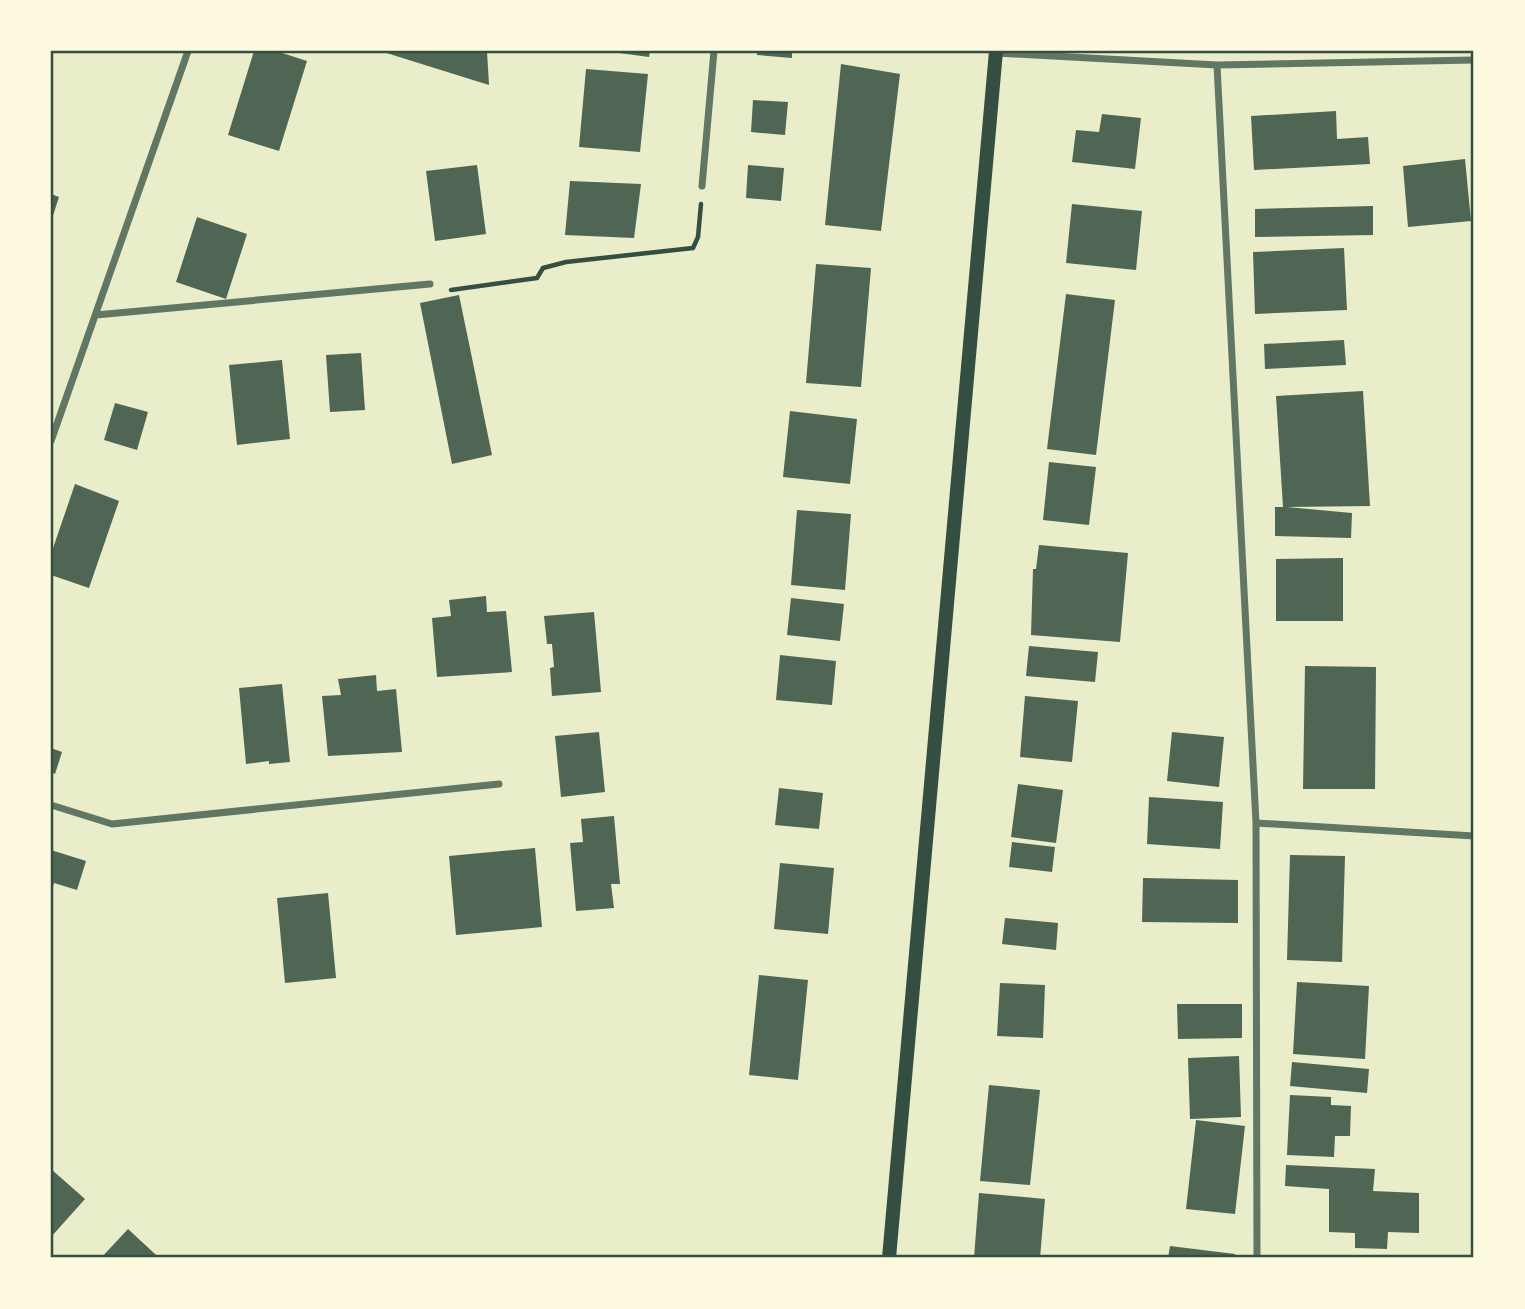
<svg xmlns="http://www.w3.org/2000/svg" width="1525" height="1309" font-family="'Golos Text',sans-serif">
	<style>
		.building { fill: #4f6655 }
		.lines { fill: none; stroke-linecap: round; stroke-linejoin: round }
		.path { stroke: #344e41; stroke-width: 4.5 }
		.minor { stroke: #617663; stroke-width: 7 }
		.secondary { stroke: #344e41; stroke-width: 14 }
		.neatline { fill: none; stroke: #344e41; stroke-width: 2.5 }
	</style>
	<rect width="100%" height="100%" fill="#e9edc9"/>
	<path class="building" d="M 254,51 L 276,51 L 307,61 L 279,151 L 228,135 Z
		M 380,51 L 487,51 L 489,85 Z
		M 604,51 L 650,51 L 649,57 Z
		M 757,51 L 792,51 L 792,58 L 757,55 Z
		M 841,64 L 900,74 L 881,231 L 825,225 Z
		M 586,69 L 648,74 L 640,152 L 579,147 Z
		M 753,100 L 788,102 L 785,135 L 751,132 Z
		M 1336,111 L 1337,139 L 1368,137 L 1370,164 L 1254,170 L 1251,116 Z
		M 1102,114 L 1141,118 L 1135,169 L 1072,162 L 1076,130 L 1099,132 Z
		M 1465,159 L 1471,221 L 1408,227 L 1403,166 Z
		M 477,165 L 486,234 L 435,241 L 426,171 Z
		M 748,165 L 784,168 L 781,201 L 746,198 Z
		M 570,181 L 641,184 L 634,238 L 565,235 Z
		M 51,194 L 59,197 L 51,222 Z
		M 1072,204 L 1142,211 L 1136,270 L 1066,263 Z
		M 1373,206 L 1373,235 L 1255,237 L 1255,209 Z
		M 197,217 L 247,234 L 226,299 L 176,282 Z
		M 1344,248 L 1347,310 L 1255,314 L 1253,252 Z
		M 816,264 L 871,268 L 861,387 L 806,383 Z
		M 1066,294 L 1115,300 L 1096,455 L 1047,449 Z
		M 459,295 L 492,455 L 452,464 L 420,303 Z
		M 1344,340 L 1346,365 L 1265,369 L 1264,344 Z
		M 361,353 L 365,410 L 330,412 L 326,355 Z
		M 282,360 L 290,439 L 237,445 L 229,365 Z
		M 1363,391 L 1370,506 L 1287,507 L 1352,513 L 1351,538 L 1275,536 L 1275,507 L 1283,507 L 1276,396 Z
		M 115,403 L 148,412 L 137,450 L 104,440 Z
		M 790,411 L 857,419 L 850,484 L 783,477 Z
		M 1049,462 L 1096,467 L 1089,525 L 1043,520 Z
		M 75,484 L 119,501 L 89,588 L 51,575 L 51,554 Z
		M 797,510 L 851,514 L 845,590 L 791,585 Z
		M 1039,545 L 1128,553 L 1120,642 L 1031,635 L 1033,569 L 1036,569 Z
		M 1343,558 L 1343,621 L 1276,621 L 1276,559 Z
		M 486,596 L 487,612 L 506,611 L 512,672 L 437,677 L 432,618 L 451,616 L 449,600 Z
		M 791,598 L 844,604 L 840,641 L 787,635 Z
		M 594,612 L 601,692 L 552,696 L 550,668 L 554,667 L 552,644 L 547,644 L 544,616 Z
		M 1029,646 L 1098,652 L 1095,682 L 1026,676 Z
		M 780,655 L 836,661 L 832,705 L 776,700 Z
		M 1305,666 L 1376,667 L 1375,789 L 1303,789 Z
		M 376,675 L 377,691 L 396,689 L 402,752 L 328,756 L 322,696 L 341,695 L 338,679 Z
		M 282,684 L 290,762 L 269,764 L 269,761 L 246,764 L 239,688 Z
		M 1025,696 L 1078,701 L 1072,762 L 1020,757 Z
		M 599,732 L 605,792 L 561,797 L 555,736 Z
		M 1172,732 L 1224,737 L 1219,787 L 1167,781 Z
		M 51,748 L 62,752 L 55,774 L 51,772 Z
		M 1018,784 L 1063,790 L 1056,843 L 1011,837 Z
		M 779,788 L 823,793 L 819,829 L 775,825 Z
		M 1149,797 L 1223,802 L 1220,849 L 1147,844 Z
		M 614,816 L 620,884 L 611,884 L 614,908 L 576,911 L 570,843 L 583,842 L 581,819 Z
		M 1012,842 L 1055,847 L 1052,872 L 1009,867 Z
		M 535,848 L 542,927 L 456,935 L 449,856 Z
		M 51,850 L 86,861 L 77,890 L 54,883 L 51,892 Z
		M 1290,855 L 1345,856 L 1342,962 L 1287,960 Z
		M 780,863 L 834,868 L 828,934 L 774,929 Z
		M 1143,878 L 1238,880 L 1238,923 L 1142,922 Z
		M 328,893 L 336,978 L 285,983 L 277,898 Z
		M 1005,918 L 1058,923 L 1056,950 L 1002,944 Z
		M 759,975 L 808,980 L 798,1080 L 749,1075 Z
		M 1297,982 L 1369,986 L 1365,1059 L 1293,1054 Z
		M 1000,983 L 1045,985 L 1043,1038 L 997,1036 Z
		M 1177,1004 L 1242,1004 L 1242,1038 L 1178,1039 Z
		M 1239,1056 L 1241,1117 L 1190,1119 L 1188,1058 Z
		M 1292,1062 L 1369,1069 L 1367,1093 L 1290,1086 Z
		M 989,1085 L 1040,1090 L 1030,1185 L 980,1181 Z
		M 1290,1095 L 1331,1097 L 1331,1105 L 1351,1106 L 1350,1136 L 1335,1136 L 1334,1157 L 1287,1155 Z
		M 1196,1120 L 1245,1126 L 1235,1214 L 1186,1209 Z
		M 1286,1165 L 1375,1169 L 1373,1191 L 1419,1193 L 1419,1233 L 1388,1232 L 1387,1249 L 1355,1248 L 1355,1233 L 1329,1232 L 1329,1189 L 1285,1186 Z
		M 51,1169 L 85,1199 L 51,1237 Z
		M 979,1193 L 1045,1199 L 1040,1258 L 974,1258 Z
		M 128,1229 L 155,1254 L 160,1258 L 101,1258 Z
		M 1170,1246 L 1235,1254 L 1234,1258 L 1168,1258 Z"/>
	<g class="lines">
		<path class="path" d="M 451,290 L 537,278 L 543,268 L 566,262 L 693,248 L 698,237 L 701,204"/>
		<path class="minor" d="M 996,53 L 1217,65 L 1474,60
			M 1217,65 L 1256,823 L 1257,1258
			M 702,186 L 714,51
			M 96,315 L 430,284
			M 51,441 L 188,51
			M 51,805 L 112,824 L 499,784
			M 1256,823 L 1474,836"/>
		<path class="secondary" d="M 889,1258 L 996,51"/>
	</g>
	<rect width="1525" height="1309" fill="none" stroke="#fefae0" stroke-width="105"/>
	<rect x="52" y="52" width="1420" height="1204" class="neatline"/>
</svg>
